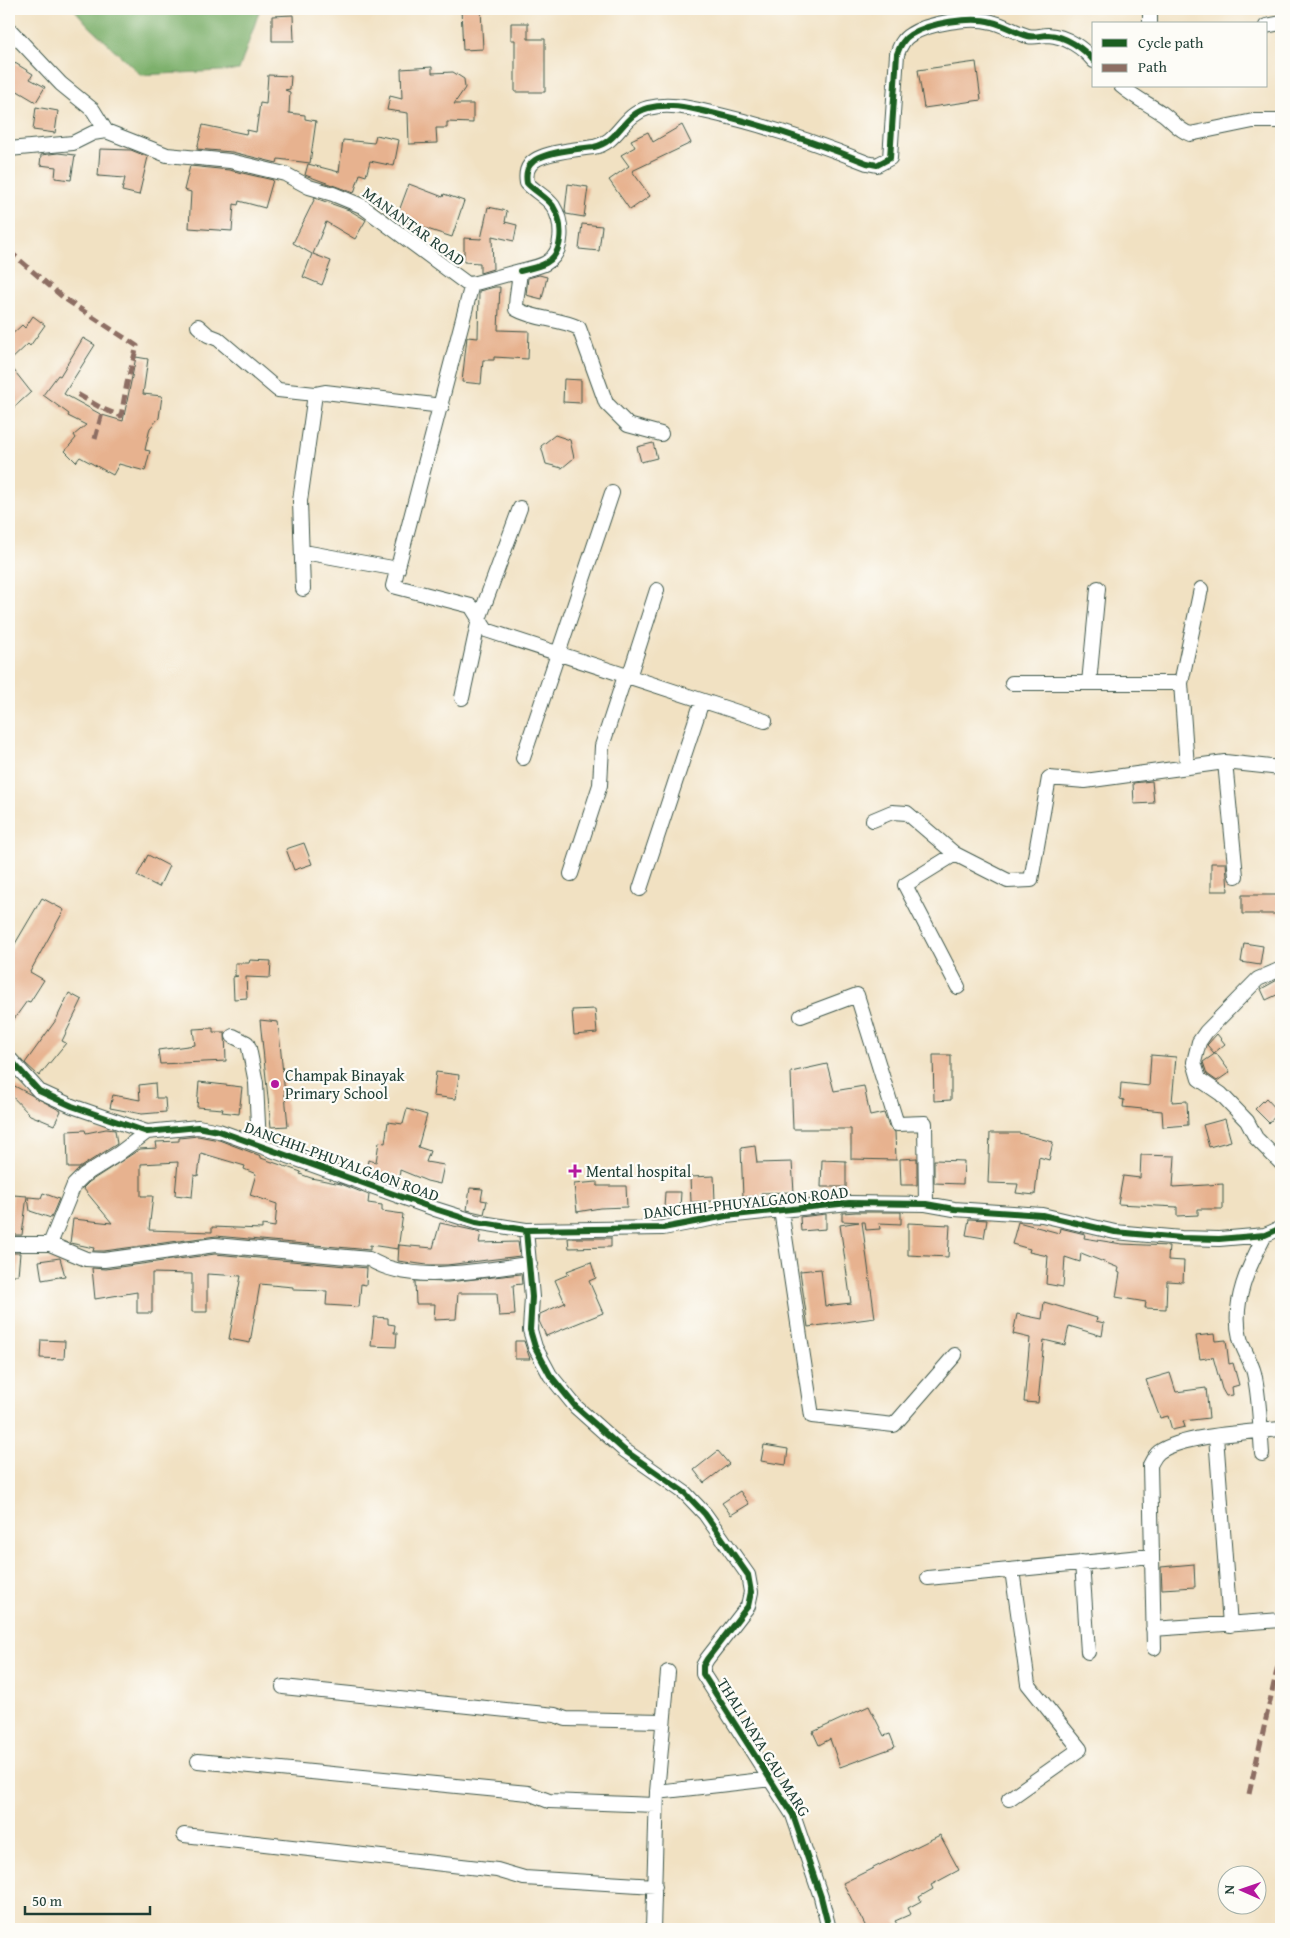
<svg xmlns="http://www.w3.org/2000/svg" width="1290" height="1938" font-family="'Gentium Book Plus',serif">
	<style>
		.forest { fill: #7db06c; stroke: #4e7650 }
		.building { fill: #e7b28f; fill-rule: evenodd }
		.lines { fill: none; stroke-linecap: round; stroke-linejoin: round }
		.minor-casing { stroke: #3e5649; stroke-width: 16 }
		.minor { stroke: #fff; stroke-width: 14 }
		.quiet { stroke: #8d6e63; stroke-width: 5; stroke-dasharray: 10 5; stroke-linecap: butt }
		.cycleway-casing { stroke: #fdfcf7; stroke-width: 9 }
		.cycleway { stroke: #1b5e20; stroke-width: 6 }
		.poi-dot { fill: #b5179e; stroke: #fdfcf7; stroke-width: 2 }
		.labels { text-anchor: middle; stroke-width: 4.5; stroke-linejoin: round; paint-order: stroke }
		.street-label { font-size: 16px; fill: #1f3d34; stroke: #fdfcf7 }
		.poi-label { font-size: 16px; fill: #1f3d34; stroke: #fdfcf7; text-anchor: start }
	</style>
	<rect width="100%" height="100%" fill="#fdfcf7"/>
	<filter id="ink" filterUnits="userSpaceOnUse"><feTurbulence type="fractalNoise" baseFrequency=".02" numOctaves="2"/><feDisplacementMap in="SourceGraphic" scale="10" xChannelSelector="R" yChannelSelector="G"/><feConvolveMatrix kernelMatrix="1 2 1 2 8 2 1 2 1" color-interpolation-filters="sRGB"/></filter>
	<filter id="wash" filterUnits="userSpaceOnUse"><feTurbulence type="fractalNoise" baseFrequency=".0096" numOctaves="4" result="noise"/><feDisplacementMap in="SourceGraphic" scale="20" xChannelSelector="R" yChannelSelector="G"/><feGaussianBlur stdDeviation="1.12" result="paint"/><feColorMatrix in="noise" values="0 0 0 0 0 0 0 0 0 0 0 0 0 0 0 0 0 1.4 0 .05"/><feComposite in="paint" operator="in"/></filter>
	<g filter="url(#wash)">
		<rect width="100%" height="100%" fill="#f1e1c2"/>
		<path class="forest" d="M 74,9 L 260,9 L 239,70 L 141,75 L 88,25 Z"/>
		<g id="blocks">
			<path class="building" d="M 461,9 L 481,9 L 483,49 L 463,50 Z
				M 293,15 L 294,41 L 272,41 L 272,16 Z
				M 511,23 L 528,23 L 528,39 L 545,39 L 545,92 L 515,92 L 515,40 L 511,40 Z
				M 976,62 L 981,100 L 924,108 L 918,70 Z
				M 15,63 L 33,74 L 30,79 L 45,87 L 36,102 L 9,86 L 9,74 Z
				M 432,67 L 432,73 L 453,72 L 464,79 L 465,88 L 454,104 L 473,104 L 473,123 L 447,122 L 447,128 L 436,128 L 437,143 L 409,144 L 408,113 L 387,110 L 390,96 L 402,99 L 401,69 Z
				M 268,75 L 291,76 L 290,89 L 285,90 L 290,92 L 289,113 L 305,115 L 305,119 L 316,121 L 310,163 L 278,159 L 277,163 L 232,152 L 197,149 L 203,125 L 246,134 L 247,130 L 256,132 L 260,103 L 266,104 Z
				M 36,107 L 58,111 L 55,133 L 33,130 Z
				M 682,125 L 691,143 L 632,171 L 650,196 L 630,210 L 609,180 L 629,166 L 621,155 L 635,147 L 631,140 L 648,132 L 653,142 Z
				M 376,135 L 399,140 L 394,166 L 370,161 L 366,176 L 360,174 L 354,193 L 305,175 L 308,164 L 339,172 L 343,140 L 374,143 Z
				M 100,149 L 131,150 L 148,157 L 139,195 L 122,191 L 125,178 L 98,176 Z
				M 58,153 L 75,155 L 71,180 L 55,178 L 56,167 L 40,165 L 41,155 Z
				M 190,166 L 229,170 L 273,180 L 265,208 L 239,201 L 238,205 L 234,204 L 232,231 L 189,228 L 191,192 L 184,190 Z
				M 409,184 L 443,197 L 444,194 L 464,201 L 452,237 L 396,219 Z
				M 568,184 L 588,187 L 584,217 L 566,214 L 565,210 Z
				M 315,198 L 349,210 L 366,220 L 355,239 L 326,222 L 313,254 L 331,261 L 322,285 L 303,277 L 312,254 L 293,243 Z
				M 488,207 L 507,211 L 505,222 L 517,225 L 514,241 L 492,236 L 493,269 L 480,273 L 480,263 L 464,262 L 464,238 L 481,239 Z
				M 582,224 L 602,226 L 599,251 L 579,249 Z
				M 539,275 L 547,277 L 542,299 L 526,295 L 528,278 Z
				M 495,287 L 500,287 L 498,330 L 529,331 L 528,359 L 494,357 L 494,360 L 483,360 L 481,384 L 462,382 L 467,337 L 478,338 L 479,291 Z
				M 33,316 L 45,325 L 30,346 L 28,344 L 9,362 L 9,337 L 22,325 L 25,328 Z
				M 83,338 L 95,345 L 64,394 L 102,415 L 123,421 L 136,357 L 148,359 L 143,394 L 162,396 L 159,418 L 150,428 L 145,450 L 150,451 L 145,471 L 119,464 L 113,475 L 80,457 L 76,462 L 65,451 L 76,438 L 74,435 L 86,425 L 68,416 L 69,414 L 43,395 L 58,375 L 60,376 Z
				M 9,364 L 31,392 L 9,412 Z
				M 564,379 L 581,380 L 581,403 L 563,402 Z
				M 555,435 L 570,440 L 574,458 L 562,468 L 546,464 L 541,446 Z
				M 653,443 L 657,458 L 641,462 L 637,447 Z
				M 1152,781 L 1154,803 L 1134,804 L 1133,783 Z
				M 304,843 L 312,864 L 294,870 L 286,849 Z
				M 148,855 L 169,866 L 159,887 L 137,876 Z
				M 1211,863 L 1226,863 L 1228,891 L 1211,891 Z
				M 1242,895 L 1281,895 L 1281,914 L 1242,914 Z
				M 42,898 L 64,910 L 30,972 L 44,980 L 30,1002 L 27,1001 L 9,1026 L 9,954 Z
				M 1244,943 L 1263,946 L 1260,965 L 1241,962 Z
				M 250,960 L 271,961 L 270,978 L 246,977 L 247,998 L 234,999 L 233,977 L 238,976 L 235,976 L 235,963 L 249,963 Z
				M 1281,978 L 1281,993 L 1266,1000 L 1261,989 Z
				M 69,993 L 82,1000 L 62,1041 L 66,1043 L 39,1076 L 25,1063 L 56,1020 Z
				M 595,1009 L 597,1033 L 574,1035 L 572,1010 Z
				M 260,1020 L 278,1022 L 288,1126 L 271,1127 Z
				M 213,1028 L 213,1032 L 225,1032 L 226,1061 L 160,1064 L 158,1050 L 195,1045 L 193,1029 Z
				M 1217,1034 L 1225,1044 L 1214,1053 L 1207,1045 Z
				M 1216,1053 L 1230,1072 L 1217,1081 L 1207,1074 L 1203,1062 Z
				M 933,1055 L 951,1055 L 951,1100 L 934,1101 Z
				M 1151,1055 L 1176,1057 L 1172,1102 L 1187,1101 L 1188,1125 L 1163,1127 L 1162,1111 L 1123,1107 L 1124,1100 L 1120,1099 L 1121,1083 L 1149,1086 Z
				M 827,1064 L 834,1091 L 864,1086 L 870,1116 L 884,1113 L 889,1127 L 895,1132 L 896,1160 L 851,1159 L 851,1129 L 793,1129 L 791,1072 Z
				M 436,1072 L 459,1075 L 456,1099 L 433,1096 Z
				M 199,1082 L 242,1087 L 239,1114 L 222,1112 L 223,1109 L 197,1107 Z
				M 9,1083 L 61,1111 L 54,1125 L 30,1115 L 9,1093 Z
				M 155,1083 L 156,1098 L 165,1098 L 166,1112 L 142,1114 L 110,1108 L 113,1095 L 140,1100 L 139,1085 Z
				M 1266,1098 L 1279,1112 L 1269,1123 L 1255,1109 Z
				M 407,1109 L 427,1115 L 418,1147 L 430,1151 L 426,1162 L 444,1165 L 440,1184 L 427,1181 L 400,1170 L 399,1180 L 366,1173 L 368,1160 L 376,1162 L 379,1142 L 385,1143 L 388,1122 L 403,1124 Z
				M 1225,1119 L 1231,1141 L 1209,1147 L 1203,1125 Z
				M 106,1129 L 115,1130 L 117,1144 L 79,1168 L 68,1168 L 67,1131 L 85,1130 L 86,1133 Z
				M 990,1133 L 1019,1133 L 1053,1142 L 1049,1160 L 1039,1157 L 1035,1195 L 1016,1193 L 1018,1184 L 988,1183 Z
				M 198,1136 L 219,1140 L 261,1156 L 261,1158 L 301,1172 L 300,1174 L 311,1178 L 341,1184 L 369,1195 L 368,1203 L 382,1205 L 382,1211 L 403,1214 L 398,1249 L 370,1245 L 370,1250 L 216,1236 L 104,1251 L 93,1251 L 94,1248 L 70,1243 L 73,1219 L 112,1223 L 83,1188 L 89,1182 L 140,1149 L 157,1148 L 156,1142 L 179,1141 L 179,1138 ZM 201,1153 L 245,1166 L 244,1169 L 256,1174 L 250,1195 L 277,1204 L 275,1227 L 262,1225 L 262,1229 L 212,1227 L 212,1232 L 149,1230 L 153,1196 L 141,1196 L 141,1164 L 178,1162 L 175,1195 L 192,1197 L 194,1175 L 198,1176 Z
				M 755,1146 L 757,1163 L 792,1162 L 794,1192 L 761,1193 L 761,1196 L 743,1197 L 741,1148 Z
				M 1141,1155 L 1175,1156 L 1173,1187 L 1223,1184 L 1223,1209 L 1198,1209 L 1198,1215 L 1177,1216 L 1177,1207 L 1118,1204 L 1123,1176 L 1140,1178 Z
				M 917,1158 L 917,1185 L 901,1185 L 900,1159 Z
				M 822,1160 L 846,1161 L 846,1187 L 821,1187 Z
				M 934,1160 L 964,1161 L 963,1184 L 934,1183 Z
				M 714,1176 L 715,1201 L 691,1202 L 690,1177 Z
				M 597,1182 L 597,1186 L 626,1186 L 627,1207 L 600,1208 L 577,1212 L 574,1184 Z
				M 470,1188 L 483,1189 L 481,1200 L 487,1201 L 484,1214 L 467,1210 Z
				M 665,1192 L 681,1192 L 680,1208 L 664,1208 Z
				M 43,1193 L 59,1199 L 51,1218 L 30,1211 L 28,1197 L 41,1198 Z
				M 13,1195 L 27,1196 L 22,1235 L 9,1235 Z
				M 856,1212 L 901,1212 L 901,1224 L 879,1223 L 880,1229 L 866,1230 L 865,1222 L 862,1222 L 875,1318 L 808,1327 L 800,1271 L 821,1269 L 825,1306 L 851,1303 L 840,1225 L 859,1222 L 842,1221 L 842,1213 Z
				M 826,1214 L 826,1229 L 801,1231 L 800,1217 Z
				M 969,1219 L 987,1220 L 984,1238 L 966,1235 Z
				M 1018,1222 L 1059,1233 L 1060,1228 L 1085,1234 L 1084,1238 L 1122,1244 L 1169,1246 L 1168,1260 L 1184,1261 L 1183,1282 L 1167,1281 L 1166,1309 L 1145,1308 L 1146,1302 L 1116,1297 L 1120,1273 L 1118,1272 L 1119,1268 L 1081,1253 L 1080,1262 L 1065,1257 L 1063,1287 L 1046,1284 L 1048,1256 L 1029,1252 L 1030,1249 L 1012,1244 Z
				M 440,1223 L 481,1232 L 479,1243 L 518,1242 L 520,1256 L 447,1265 L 427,1265 L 398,1261 L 399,1245 L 433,1248 Z
				M 908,1223 L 950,1225 L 948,1257 L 908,1255 Z
				M 568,1238 L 611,1238 L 611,1247 L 569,1248 Z
				M 9,1253 L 20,1253 L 18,1275 L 9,1275 Z
				M 215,1254 L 367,1268 L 366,1285 L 361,1284 L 359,1307 L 326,1305 L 327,1291 L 293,1290 L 293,1287 L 260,1284 L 250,1343 L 229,1339 L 241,1276 L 207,1274 L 207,1312 L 192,1312 L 192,1274 L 152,1273 L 152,1313 L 137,1313 L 137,1292 L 95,1299 L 92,1268 L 105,1269 Z
				M 60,1258 L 65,1276 L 42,1280 L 39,1261 Z
				M 591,1262 L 596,1278 L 589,1281 L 603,1313 L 546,1336 L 539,1321 L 540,1314 L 565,1303 L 555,1280 L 569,1274 L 567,1271 Z
				M 521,1274 L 522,1284 L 513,1285 L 515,1315 L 499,1316 L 497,1293 L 458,1293 L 456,1319 L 434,1320 L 435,1304 L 416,1304 L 415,1281 L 448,1282 Z
				M 1044,1302 L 1097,1318 L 1096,1321 L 1104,1323 L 1102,1336 L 1069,1326 L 1065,1345 L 1044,1340 L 1038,1403 L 1024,1402 L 1030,1338 L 1013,1334 L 1017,1314 L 1042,1319 Z
				M 374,1317 L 388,1318 L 388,1324 L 395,1325 L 394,1333 L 397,1333 L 396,1347 L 371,1346 Z
				M 1214,1334 L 1215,1341 L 1226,1340 L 1229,1364 L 1233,1363 L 1239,1385 L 1232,1387 L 1233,1395 L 1226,1396 L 1222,1389 L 1213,1357 L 1200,1359 L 1196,1336 Z
				M 41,1340 L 65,1341 L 64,1359 L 40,1358 Z
				M 515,1341 L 524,1341 L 530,1359 L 515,1359 Z
				M 1170,1373 L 1176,1392 L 1206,1388 L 1209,1418 L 1183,1421 L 1185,1427 L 1172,1430 L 1168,1416 L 1160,1418 L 1146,1380 Z
				M 764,1445 L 788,1449 L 786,1465 L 761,1461 Z
				M 718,1451 L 729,1464 L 704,1483 L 694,1470 Z
				M 740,1491 L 749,1504 L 731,1515 L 722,1503 Z
				M 1194,1564 L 1195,1587 L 1162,1589 L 1161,1567 Z
				M 869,1706 L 884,1736 L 890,1734 L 895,1747 L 840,1767 L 830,1739 L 819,1745 L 813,1732 Z
				M 940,1835 L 959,1870 L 931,1885 L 933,1889 L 919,1897 L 921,1901 L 908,1908 L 911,1914 L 895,1921 L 900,1929 L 867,1929 L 843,1883 Z"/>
		</g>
	</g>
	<g filter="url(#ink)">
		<use href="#blocks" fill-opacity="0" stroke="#3e5649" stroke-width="1"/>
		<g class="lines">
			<defs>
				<path id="minor" d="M 1150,24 L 1150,9
					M 1266,26 L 1281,23
					M 9,29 L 61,84 L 93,110 L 106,131 L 93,133 L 73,143 L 9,149
					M 1121,86 C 1134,97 1148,104 1162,113 C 1172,120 1178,130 1190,134 L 1253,121 L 1281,121
					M 106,131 L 167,155 L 230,161 L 285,174 L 309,187 L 333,194 L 362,206 L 466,283 L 472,284 L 520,271 C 519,284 516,296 516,309 C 535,320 559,318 579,328 L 606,403 L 628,425 L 661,434
					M 520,271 C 528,269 539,267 546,263 C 565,252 563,222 553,206 C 547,197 534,191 527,183 C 526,177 526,170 530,165 C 538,152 579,149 594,147 C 619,142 622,115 648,108 C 671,102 693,109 716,114 C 768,126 817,143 867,163 L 877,165 L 890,158 L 897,54 C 900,46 903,39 910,35 C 928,23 971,16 992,22 C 1005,25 1016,33 1028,36 C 1035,38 1041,35 1048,35 C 1066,36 1083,48 1094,61
					M 472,284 L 393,586 L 471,606 L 486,630 L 765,721
					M 198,326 L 208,335 L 218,339 L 278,390 L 315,394 L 325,392 L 442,406
					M 304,552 L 398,569
					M 303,589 L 300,501 L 315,394
					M 629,677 L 657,590
					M 1012,683 L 1181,683
					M 1089,683 L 1098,588
					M 462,698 L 479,619 L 520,508
					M 523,758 L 612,493
					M 1225,762 L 1236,876
					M 1187,767 L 1181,683 L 1201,589
					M 873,820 L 892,812 L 907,813 L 955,854 L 1008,881 L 1031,880 L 1049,778 L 1085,781 L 1225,762 L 1281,768
					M 955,854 L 905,885 L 958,987
					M 571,874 L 600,785 L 602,746 L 625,676
					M 640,889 L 702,701
					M 1281,969 L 1258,979 L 1206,1032 L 1199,1042 L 1194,1062 L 1199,1079 L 1221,1094 L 1247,1121 L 1256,1138 L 1281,1163
					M 801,1016 L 857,995 L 897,1124 L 925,1123 L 926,1204
					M 233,1036 L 247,1043 L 249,1048 L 256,1083 L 259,1145
					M 9,1058 L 39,1091 L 72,1106 L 147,1132 L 198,1127 L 219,1131 L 435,1209 L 476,1222 L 526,1230 L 663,1228 L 726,1216 L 849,1203 L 926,1204 L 954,1209 L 1042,1215 L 1115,1232 L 1181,1238 L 1219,1239 L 1265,1235 L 1281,1228
					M 781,1210 L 812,1416 L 894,1425 L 955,1355
					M 526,1230 L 532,1297 L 530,1330 L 535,1347 L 550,1375 L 576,1407 L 624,1450 L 685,1493 L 705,1514 L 748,1575 L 751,1592 L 748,1606 L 707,1659 L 703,1666 L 703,1674 L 793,1815 L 821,1897 L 829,1929
					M 9,1244 L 50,1244 L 74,1185 L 84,1175 L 118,1154 L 147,1132
					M 50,1244 L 86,1259 L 104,1260 L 215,1245 L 369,1259 C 412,1286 482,1269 530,1264
					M 1216,1436 L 1230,1625
					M 1262,1454 C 1260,1428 1260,1399 1254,1373 C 1251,1361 1243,1350 1240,1338 C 1231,1302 1249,1266 1265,1235
					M 1082,1562 L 1088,1652
					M 928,1578 L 1151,1556
					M 1153,1629 L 1281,1620
					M 1154,1648 L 1150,1465 C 1153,1460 1154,1456 1159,1452 C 1183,1435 1251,1432 1281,1429
					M 283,1687 L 555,1715 L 566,1719 L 663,1721
					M 198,1761 L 528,1793 L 549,1801 L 656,1805
					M 657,1792 L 771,1779
					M 1009,1799 L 1080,1749 L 1028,1684 L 1012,1570
					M 184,1835 L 497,1870 L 524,1878 L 655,1886
					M 653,1929 L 657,1792 L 668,1672"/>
			</defs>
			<use href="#minor" class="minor-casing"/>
			<use href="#minor" class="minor"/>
			<path class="quiet" d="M 9,251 L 65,299 L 137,346 L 127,383 L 121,416 L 103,409 L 77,394
				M 95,439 L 103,409
				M 1249,1794 L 1281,1652"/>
			<defs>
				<path id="cycleway" d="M 520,271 C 528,269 539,267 546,263 C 565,252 563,222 553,206 C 547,197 534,191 527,183 C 526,177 526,170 530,165 C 538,152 579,149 594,147 C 619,142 622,115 648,108 C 671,102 693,109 716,114 C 768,126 817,143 867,163 L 877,165 L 890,158 L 897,54 C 900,46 903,39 910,35 C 928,23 971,16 992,22 C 1005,25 1016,33 1028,36 C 1035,38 1041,35 1048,35 C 1066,36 1083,48 1094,61
					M 9,1058 L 39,1091 L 72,1106 L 147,1132 L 198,1127 L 219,1131 L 435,1209 L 476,1222 L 526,1230 L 663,1228 L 726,1216 L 849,1203 L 926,1204 L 954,1209 L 1042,1215 L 1115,1232 L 1181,1238 L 1219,1239 L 1265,1235 L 1281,1228
					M 526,1230 L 532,1297 L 530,1330 L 535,1347 L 550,1375 L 576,1407 L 624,1450 L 685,1493 L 705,1514 L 748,1575 L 751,1592 L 748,1606 L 707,1659 L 703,1666 L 703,1674 L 793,1815 L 821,1897 L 829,1929"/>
			</defs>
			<use href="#cycleway" class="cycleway-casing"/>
			<use href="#cycleway" class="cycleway"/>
		</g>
	</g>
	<g class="poi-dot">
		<circle cx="275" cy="1084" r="5"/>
		<path d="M572.5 1163.5h5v5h5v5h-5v5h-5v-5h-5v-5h5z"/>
	</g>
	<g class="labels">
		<g class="street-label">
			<text transform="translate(414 226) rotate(36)" y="6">MANANTAR ROAD</text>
			<text transform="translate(342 1161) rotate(20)" y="6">DANCHHI-PHUYALGAON ROAD</text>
			<text transform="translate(746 1202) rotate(-6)" y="6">DANCHHI-PHUYALGAON ROAD</text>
			<text transform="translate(764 1747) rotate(58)" y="6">THALI NAYA GAU MARG</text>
		</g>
		<g class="poi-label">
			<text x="285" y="1081">Champak Binayak<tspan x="285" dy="18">Primary School</tspan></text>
			<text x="586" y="1177">Mental hospital</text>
		</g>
	</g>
	<rect width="1290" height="1938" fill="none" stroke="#fdfcf7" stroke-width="30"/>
	<rect x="1092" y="22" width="175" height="65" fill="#fdfcf7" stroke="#a4b0a9"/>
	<rect x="1102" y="39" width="25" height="8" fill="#1b5e20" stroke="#a4b0a9"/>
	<text x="1138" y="48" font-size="15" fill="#1f3d34">Cycle path</text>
	<rect x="1102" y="64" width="25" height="8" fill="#8d6e63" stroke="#a4b0a9"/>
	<text x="1138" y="72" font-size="15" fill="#1f3d34">Path</text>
	<g transform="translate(1242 1890) rotate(272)"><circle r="24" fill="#fdfcf7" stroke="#a4b0a9"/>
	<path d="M0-4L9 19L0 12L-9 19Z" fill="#b5179e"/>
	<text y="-8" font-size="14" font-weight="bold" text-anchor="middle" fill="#1f3d34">N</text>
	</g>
	<path d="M25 1906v8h125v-8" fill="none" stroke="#1f3d34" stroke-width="2.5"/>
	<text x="32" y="1906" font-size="15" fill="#1f3d34" stroke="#fdfcf7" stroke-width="4" paint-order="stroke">50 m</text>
</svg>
